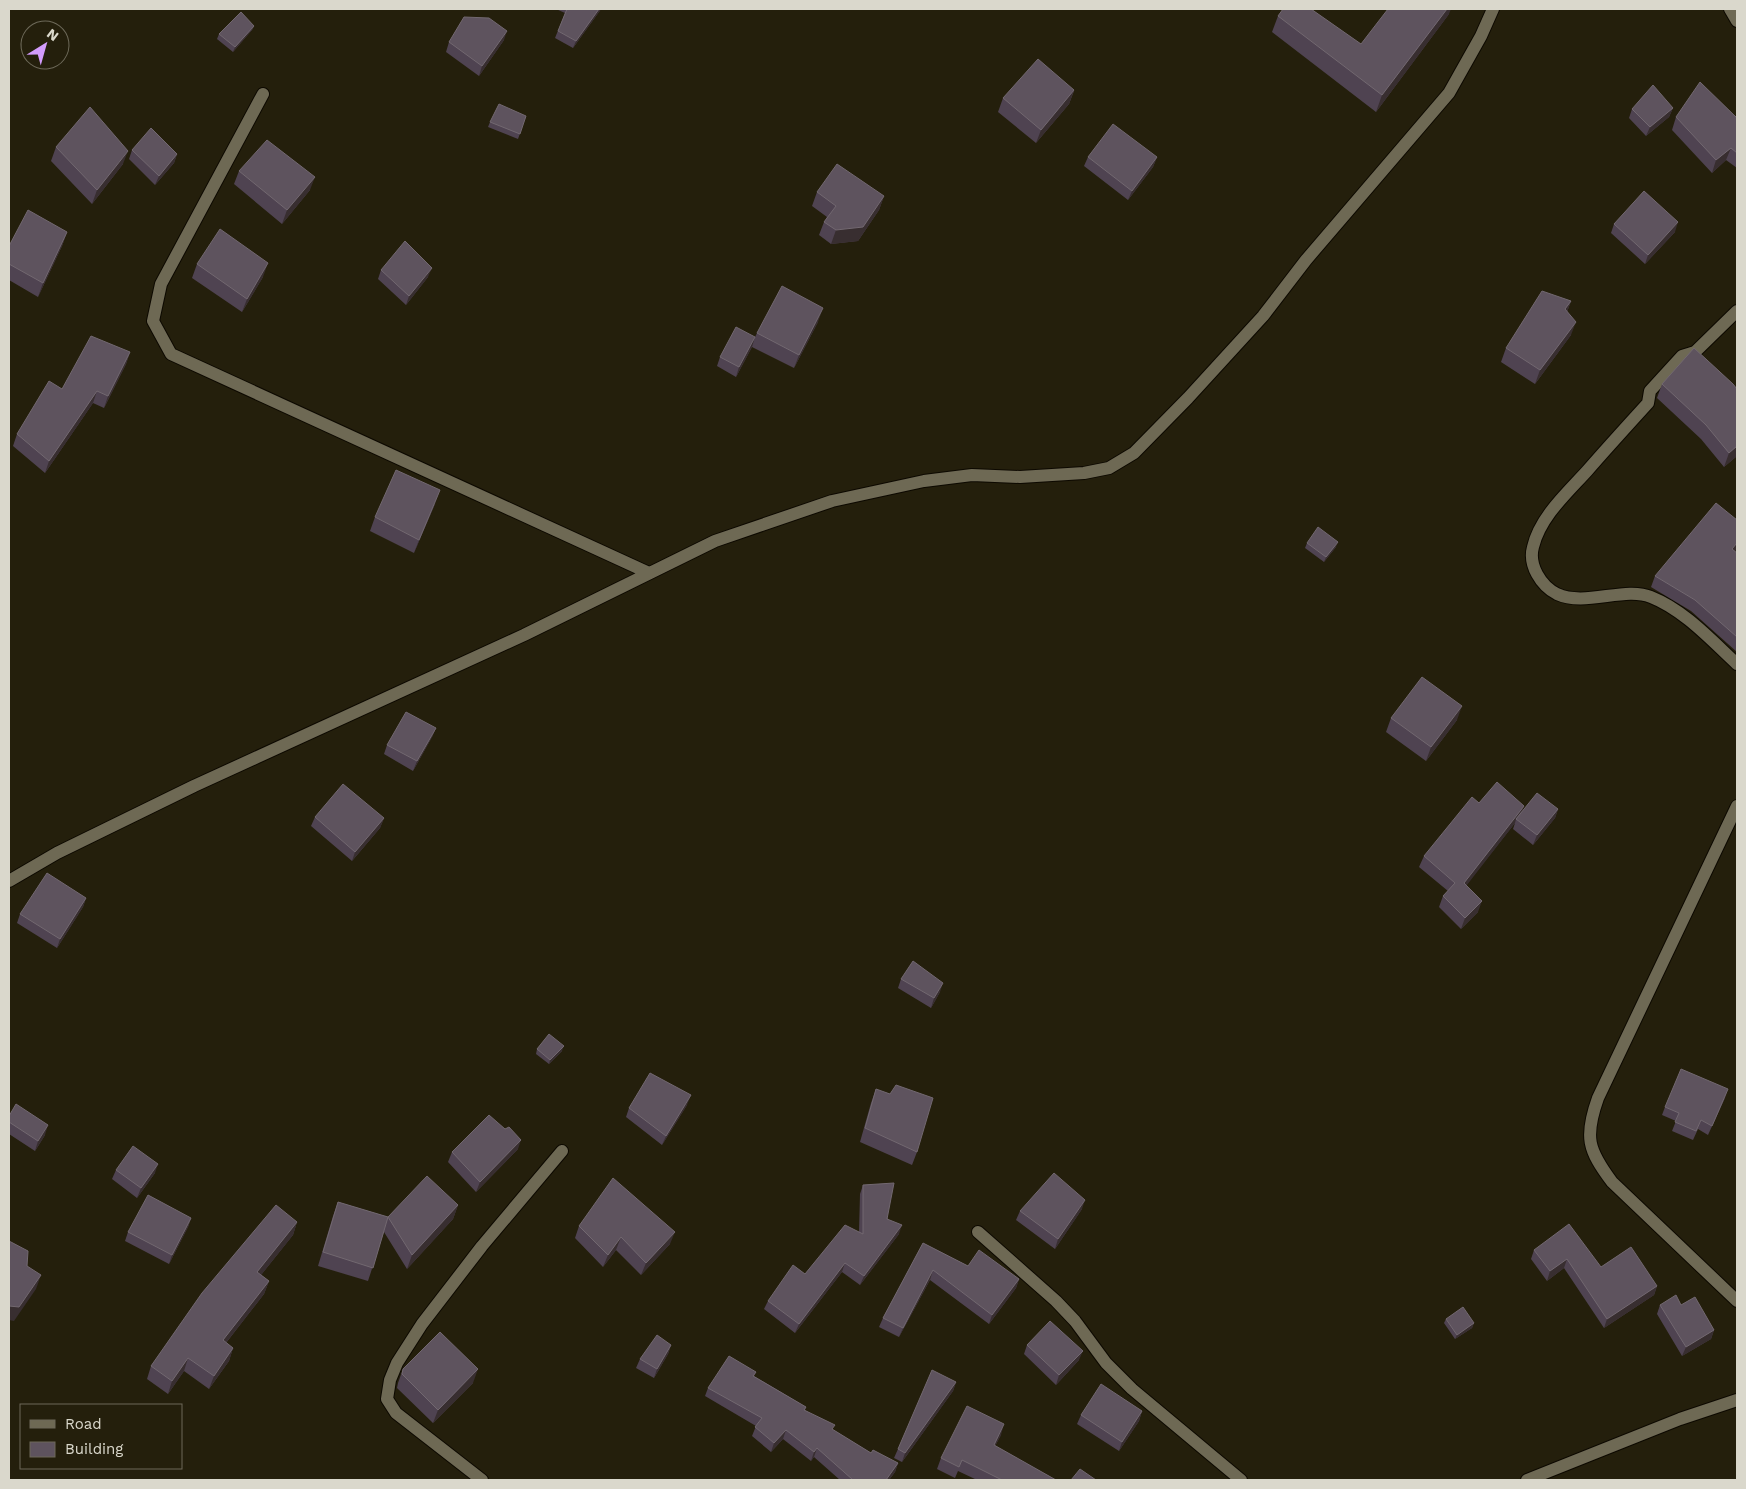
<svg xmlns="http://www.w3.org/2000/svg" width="1746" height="1489" font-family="'Work Sans',sans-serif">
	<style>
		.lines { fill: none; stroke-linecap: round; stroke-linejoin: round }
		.minor-casing { stroke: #0d0900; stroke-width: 14 }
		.tertiary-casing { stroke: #0d0900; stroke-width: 14 }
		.minor { stroke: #6e6954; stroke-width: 12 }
		.tertiary { stroke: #6e6954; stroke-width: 12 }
		.wall { fill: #4f4351 }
		.shaded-wall { fill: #382e30 }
		.building { fill: #5e535e; stroke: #726870 }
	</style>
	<rect width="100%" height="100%" fill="#241f0c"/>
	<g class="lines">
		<defs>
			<path id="minor" d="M 1730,9 L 1737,21
				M 263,94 L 161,284 L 153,321 L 171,354 L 649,573
				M 1737,311 L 1695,352 L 1682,356 L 1650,391 L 1648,403 C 1628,425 1607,448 1587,471 C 1567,493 1540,517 1533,547 C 1528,565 1541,586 1557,594 C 1585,607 1625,586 1651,597 C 1684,610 1711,640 1737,664
				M 1737,806 L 1598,1098 C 1584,1137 1588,1150 1612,1182 L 1737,1301
				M 9,881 L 57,853 L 194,786 L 524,635 L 715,541 L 832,501 L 924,481 L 972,475 L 1020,477 L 1084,473 L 1109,468 L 1134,453 L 1188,398 L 1263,316 L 1306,260 L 1449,93 L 1481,36 L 1493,9
				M 978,1232 L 1056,1301 L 1075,1321 L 1106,1363 L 1132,1389 L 1241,1480
				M 482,1480 L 396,1413 L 387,1399 L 390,1380 L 397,1363 L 422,1324 L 482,1246 L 562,1151"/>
			<path id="tertiary" d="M 1527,1480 L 1680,1419 L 1737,1400"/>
		</defs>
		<use href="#minor" class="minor-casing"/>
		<use href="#tertiary" class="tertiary-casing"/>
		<use href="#minor" class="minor"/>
		<use href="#tertiary" class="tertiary"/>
	</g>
	<path class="wall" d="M 556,9 L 601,9 L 599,12 L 573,48 L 555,38 L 565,13 Z
		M 1449,14 L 1376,112 L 1272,32 L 1278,16 L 1361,44 Z
		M 254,26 L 252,30 L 233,52 L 217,39 L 219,34 Z
		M 504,40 L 479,76 L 446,52 L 449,42 Z
		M 1074,91 L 1069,104 L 1036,143 L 998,112 L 1003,98 Z
		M 1673,108 L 1669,117 L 1646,136 L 1629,118 L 1632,109 Z
		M 526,116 L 518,139 L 488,127 L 490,122 Z
		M 1676,117 L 1737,118 L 1737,168 L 1726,160 L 1712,173 L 1672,130 Z
		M 56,147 L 123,164 L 92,204 L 51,161 Z
		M 132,150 L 177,154 L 174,163 L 155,185 L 129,159 Z
		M 1088,157 L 1157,157 L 1153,167 L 1128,200 L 1084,166 Z
		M 239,171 L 310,190 L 282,224 L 234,184 Z
		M 817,192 L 884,196 L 879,210 L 858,241 L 831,244 L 819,235 L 824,222 L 827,217 L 812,206 Z
		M 1614,224 L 1675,232 L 1645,264 L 1611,233 Z
		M 67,232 L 62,246 L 38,297 L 9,280 L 9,246 Z
		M 197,264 L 263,277 L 242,312 L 192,278 Z
		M 381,270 L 428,277 L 406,305 L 378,279 Z
		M 1571,301 L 1567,312 L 1571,335 L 1535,384 L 1501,362 L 1506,348 Z
		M 818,322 L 794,368 L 752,347 L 736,377 L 717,366 L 720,357 L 755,337 L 757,333 Z
		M 130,352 L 126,364 L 104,408 L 93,403 L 45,473 L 13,446 L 17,434 L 62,389 Z
		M 1662,384 L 1737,389 L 1737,456 L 1724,467 L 1701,439 L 1657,398 Z
		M 435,504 L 414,553 L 370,531 L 375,517 Z
		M 1307,543 L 1336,547 L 1324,562 L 1305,548 Z
		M 1735,552 L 1737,553 L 1737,652 L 1691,611 L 1651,587 L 1655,576 Z
		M 1391,718 L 1457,720 L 1426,761 L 1386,732 Z
		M 436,728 L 432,737 L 413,771 L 384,754 L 387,745 Z
		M 1479,803 L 1524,806 L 1521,813 L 1558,809 L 1555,818 L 1533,845 L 1513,829 L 1515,823 L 1466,885 L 1478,912 L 1461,929 L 1439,907 L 1443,896 L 1448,891 L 1419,867 L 1424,856 Z
		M 315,817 L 384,818 L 380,828 L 352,861 L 311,826 Z
		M 86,898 L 83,907 L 57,948 L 17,923 L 20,914 Z
		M 901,979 L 940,992 L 931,1008 L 898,988 Z
		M 537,1049 L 562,1051 L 549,1064 L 536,1054 Z
		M 876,1089 L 917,1152 L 912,1165 L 860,1142 L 871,1103 Z
		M 1725,1098 L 1708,1135 L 1698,1129 L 1693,1140 L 1672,1131 L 1676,1121 L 1662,1115 L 1665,1107 Z
		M 687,1105 L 662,1145 L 626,1117 L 629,1108 Z
		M 9,1116 L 45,1135 L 35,1151 L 9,1134 Z
		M 518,1149 L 476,1192 L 448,1162 L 452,1152 Z
		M 116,1170 L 155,1173 L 137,1198 L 112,1179 Z
		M 863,1185 L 899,1234 L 860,1285 L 842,1272 L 795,1333 L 764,1309 L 768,1301 L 805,1274 L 859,1233 L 860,1194 Z
		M 338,1202 L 388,1217 L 458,1205 L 453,1219 L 407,1269 L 384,1232 L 368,1281 L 318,1266 L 333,1216 Z
		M 1082,1209 L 1055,1249 L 1016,1220 L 1020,1211 Z
		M 191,1218 L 188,1227 L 169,1264 L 125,1241 L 128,1232 Z
		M 297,1222 L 293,1235 L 261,1275 L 269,1281 L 264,1294 L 226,1343 L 233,1348 L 229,1361 L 209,1389 L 184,1371 L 168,1394 L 147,1379 L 151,1366 Z
		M 579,1226 L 670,1244 L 641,1275 L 616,1250 L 603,1267 L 575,1238 Z
		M 923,1243 L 968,1266 L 1019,1279 L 1016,1288 L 989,1324 L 930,1280 L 899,1337 L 879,1327 L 883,1318 Z
		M 1534,1250 L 1601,1267 L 1657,1286 L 1654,1295 L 1604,1328 L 1564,1268 L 1547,1281 L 1531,1259 Z
		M 1660,1305 L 1681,1305 L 1714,1330 L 1711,1339 L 1682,1356 L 1657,1314 Z
		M 1446,1319 L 1474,1323 L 1472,1328 L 1455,1339 L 1444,1323 Z
		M 671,1345 L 668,1354 L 654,1378 L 636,1368 L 640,1359 Z
		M 1027,1345 L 1079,1360 L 1056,1385 L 1024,1354 Z
		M 403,1369 L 473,1383 L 433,1423 L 397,1388 L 398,1383 Z
		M 756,1372 L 754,1376 L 806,1407 L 805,1410 L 833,1430 L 871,1453 L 898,1463 L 895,1472 L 889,1480 L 840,1480 L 814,1457 L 811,1461 L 783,1439 L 771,1452 L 752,1436 L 756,1426 L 705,1396 L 708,1388 Z
		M 956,1382 L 953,1391 L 902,1462 L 894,1458 L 898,1449 Z
		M 1142,1411 L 1139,1421 L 1119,1451 L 1077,1424 L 1081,1415 Z
		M 1001,1435 L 995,1446 L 1056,1480 L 977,1480 L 958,1471 L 955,1478 L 937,1469 L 941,1458 Z"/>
	<path class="shaded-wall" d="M 599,9 L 601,9 L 599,12 L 573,48 L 576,41 Z
		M 1447,9 L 1451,9 L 1449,14 L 1376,112 L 1382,95 Z
		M 254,26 L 252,30 L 233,52 L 235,47 Z
		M 507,31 L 504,40 L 479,76 L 482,66 Z
		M 1074,90 L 1069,104 L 1036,143 L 1041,130 Z
		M 1673,108 L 1669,117 L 1646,136 L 1650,127 Z
		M 1731,148 L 1726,160 L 1712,173 L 1716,160 Z
		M 128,151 L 123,164 L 92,204 L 97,190 Z
		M 177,154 L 174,163 L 155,185 L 159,176 Z
		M 1157,157 L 1153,167 L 1128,200 L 1132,191 Z
		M 315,177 L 310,190 L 282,224 L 287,210 Z
		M 884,196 L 879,210 L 858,241 L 831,244 L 836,230 Z
		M 1678,222 L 1675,232 L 1645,264 L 1648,255 Z
		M 67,232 L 62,246 L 38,297 L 43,283 Z
		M 268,263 L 263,277 L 242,312 L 247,299 Z
		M 432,268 L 428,277 L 406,305 L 409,296 Z
		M 1571,301 L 1566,315 L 1565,309 Z
		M 823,308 L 818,322 L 794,368 L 799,355 Z
		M 1576,322 L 1571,335 L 1535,384 L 1540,370 Z
		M 755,337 L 752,347 L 736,377 L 739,367 Z
		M 130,352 L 126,364 L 104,408 L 108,396 Z
		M 97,391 L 93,403 L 45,473 L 49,461 Z
		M 1737,446 L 1737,456 L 1724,467 L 1729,453 Z
		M 440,490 L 435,504 L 414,553 L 419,540 Z
		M 1338,542 L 1336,547 L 1324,562 L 1326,557 Z
		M 1737,543 L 1737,549 L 1728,560 L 1732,549 Z
		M 1462,706 L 1457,720 L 1426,761 L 1431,747 Z
		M 436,728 L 432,737 L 413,771 L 417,761 Z
		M 1524,806 L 1520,817 L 1516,819 L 1515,823 L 1460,894 L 1464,883 Z
		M 1558,809 L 1555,818 L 1533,845 L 1537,835 Z
		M 384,818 L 380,828 L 352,861 L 355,852 Z
		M 86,898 L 83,907 L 57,948 L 60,939 Z
		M 1482,901 L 1478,912 L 1461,929 L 1465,918 Z
		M 943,983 L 940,992 L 931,1008 L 934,998 Z
		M 564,1046 L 562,1051 L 549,1064 L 550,1060 Z
		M 1728,1089 L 1725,1098 L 1708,1135 L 1712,1126 Z
		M 691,1095 L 687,1105 L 662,1145 L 666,1136 Z
		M 48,1125 L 45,1135 L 35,1151 L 38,1141 Z
		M 521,1140 L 518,1149 L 476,1192 L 480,1182 Z
		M 158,1164 L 155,1173 L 137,1198 L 141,1188 Z
		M 1085,1200 L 1082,1209 L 1055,1249 L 1058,1239 Z
		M 458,1205 L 453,1219 L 407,1269 L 412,1255 Z
		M 191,1218 L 188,1227 L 169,1264 L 172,1255 Z
		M 297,1222 L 293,1235 L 253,1285 L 257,1272 Z
		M 902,1225 L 899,1234 L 860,1285 L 864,1276 Z
		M 675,1232 L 670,1244 L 641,1275 L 646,1263 Z
		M 621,1237 L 616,1250 L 603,1267 L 608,1255 Z
		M 1567,1259 L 1564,1268 L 1547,1281 L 1550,1271 Z
		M 845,1263 L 842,1272 L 795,1333 L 799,1324 Z
		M 933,1270 L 930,1280 L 899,1337 L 903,1328 Z
		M 41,1275 L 36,1289 L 14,1321 L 9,1320 L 9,1306 Z
		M 1019,1279 L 1016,1288 L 989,1324 L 992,1315 Z
		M 269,1281 L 264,1294 L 218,1353 L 223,1340 Z
		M 1657,1286 L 1654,1295 L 1604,1328 L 1607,1319 Z
		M 1474,1323 L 1472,1328 L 1455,1339 L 1457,1335 Z
		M 1714,1330 L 1711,1339 L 1682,1356 L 1686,1347 Z
		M 671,1345 L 668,1354 L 654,1378 L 657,1369 Z
		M 233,1348 L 229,1361 L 209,1389 L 214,1376 Z
		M 1083,1351 L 1079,1360 L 1056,1385 L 1059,1375 Z
		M 188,1358 L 184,1371 L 168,1394 L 172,1381 Z
		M 478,1369 L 473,1383 L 433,1423 L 438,1410 Z
		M 956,1382 L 953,1391 L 902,1462 L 905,1453 Z
		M 1142,1411 L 1139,1421 L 1119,1451 L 1122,1442 Z
		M 1004,1424 L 1001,1435 L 990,1456 L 994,1445 Z
		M 786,1430 L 783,1439 L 771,1452 L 774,1443 Z
		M 817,1448 L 814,1457 L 811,1461 L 814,1452 Z
		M 898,1463 L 895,1472 L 889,1480 L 886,1480 Z"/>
	<path class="building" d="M 567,9 L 599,9 L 576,41 L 558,31 Z
		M 1283,9 L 1311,9 L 1361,44 L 1388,9 L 1447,9 L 1382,95 L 1278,16 Z
		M 241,12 L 254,26 L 235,47 L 219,34 Z
		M 464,17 L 489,18 L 507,31 L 482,66 L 449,42 Z
		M 1038,59 L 1074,90 L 1041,130 L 1003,98 Z
		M 1700,82 L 1737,118 L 1737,153 L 1731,148 L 1716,160 L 1676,117 Z
		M 1653,85 L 1673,108 L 1650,127 L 1632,109 Z
		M 499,104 L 526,116 L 520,134 L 490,122 Z
		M 90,107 L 128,151 L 97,190 L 56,147 Z
		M 1113,124 L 1157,157 L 1132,191 L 1088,157 Z
		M 151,128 L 177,154 L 159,176 L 132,150 Z
		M 267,140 L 315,177 L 287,210 L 239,171 Z
		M 837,164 L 884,196 L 863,227 L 836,230 L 824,222 L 836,206 L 817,192 Z
		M 1644,191 L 1678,222 L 1648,255 L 1614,224 Z
		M 28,210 L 67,232 L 43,283 L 9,264 L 9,246 Z
		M 220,229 L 268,263 L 247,299 L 197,264 Z
		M 405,241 L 432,268 L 409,296 L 381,270 Z
		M 782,286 L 823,308 L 799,355 L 757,333 Z
		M 1542,291 L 1571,301 L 1565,309 L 1576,322 L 1540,370 L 1506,348 Z
		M 736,327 L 755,337 L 739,367 L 720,357 Z
		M 91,336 L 130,352 L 108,396 L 97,391 L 49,461 L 17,434 L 49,381 L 62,389 Z
		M 1694,348 L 1733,384 L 1737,389 L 1737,446 L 1729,453 L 1706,425 L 1662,384 Z
		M 396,470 L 440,490 L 419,540 L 375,517 Z
		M 1716,503 L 1737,520 L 1737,543 L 1732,549 L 1737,553 L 1737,637 L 1695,600 L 1655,576 Z
		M 1318,527 L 1338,542 L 1326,557 L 1307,543 Z
		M 1422,677 L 1462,706 L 1431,747 L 1391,718 Z
		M 406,712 L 436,728 L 417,761 L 387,745 Z
		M 1497,782 L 1524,806 L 1464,883 L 1482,901 L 1465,918 L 1443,896 L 1455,883 L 1424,856 L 1472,797 L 1479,803 Z
		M 343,784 L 384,818 L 355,852 L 315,817 Z
		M 1537,793 L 1558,809 L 1537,835 L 1516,819 Z
		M 47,873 L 86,898 L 60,939 L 20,914 Z
		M 913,961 L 943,983 L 934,998 L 901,979 Z
		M 549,1034 L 564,1046 L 550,1060 L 537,1049 Z
		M 1681,1069 L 1728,1089 L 1712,1126 L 1701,1120 L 1696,1131 L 1675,1122 L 1679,1113 L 1665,1107 Z
		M 650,1073 L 691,1095 L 666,1136 L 629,1108 Z
		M 896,1085 L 933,1098 L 917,1152 L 865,1128 L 876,1089 L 890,1094 Z
		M 16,1104 L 48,1125 L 38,1141 L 9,1122 L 9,1116 Z
		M 489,1115 L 505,1129 L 509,1127 L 521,1140 L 480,1182 L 452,1152 Z
		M 133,1146 L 158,1164 L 141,1188 L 116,1170 Z
		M 1054,1173 L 1085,1200 L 1058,1239 L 1020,1211 Z
		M 427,1176 L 458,1205 L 412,1255 L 388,1217 Z
		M 613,1178 L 675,1232 L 646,1263 L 621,1237 L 608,1255 L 579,1226 Z
		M 894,1183 L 887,1219 L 902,1225 L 864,1276 L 845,1263 L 799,1324 L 768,1301 L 793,1265 L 805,1274 L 845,1225 L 863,1234 L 863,1185 Z
		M 148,1195 L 191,1218 L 172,1255 L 128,1232 Z
		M 338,1202 L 388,1217 L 373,1268 L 323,1252 Z
		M 276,1205 L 297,1222 L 257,1272 L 269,1281 L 223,1340 L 233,1348 L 214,1376 L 188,1358 L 172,1381 L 151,1366 L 202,1293 Z
		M 1569,1224 L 1601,1267 L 1631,1247 L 1657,1286 L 1607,1319 L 1567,1259 L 1550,1271 L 1534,1250 Z
		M 9,1241 L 28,1251 L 27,1266 L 41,1275 L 19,1307 L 9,1306 Z
		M 923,1243 L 968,1266 L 979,1250 L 1019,1279 L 992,1315 L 933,1270 L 903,1328 L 883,1318 Z
		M 1676,1295 L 1681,1305 L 1695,1297 L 1714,1330 L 1686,1347 L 1660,1305 Z
		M 1463,1307 L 1474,1323 L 1457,1335 L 1446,1319 Z
		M 1050,1321 L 1083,1351 L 1059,1375 L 1027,1345 Z
		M 440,1332 L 478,1369 L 438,1410 L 402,1374 L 403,1369 Z
		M 657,1335 L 671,1345 L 657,1369 L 640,1359 Z
		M 729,1356 L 756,1372 L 753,1376 L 806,1407 L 804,1410 L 835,1425 L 832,1429 L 871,1453 L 873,1450 L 898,1463 L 886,1480 L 853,1480 L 817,1448 L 814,1452 L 786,1430 L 774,1443 L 755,1427 L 762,1418 L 708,1388 Z
		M 932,1370 L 956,1382 L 905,1453 L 898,1449 Z
		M 1101,1384 L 1142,1411 L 1122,1442 L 1081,1415 Z
		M 967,1406 L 1004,1424 L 994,1445 L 1056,1480 L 1002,1480 L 962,1460 L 959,1467 L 941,1458 Z
		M 1080,1469 L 1096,1480 L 1071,1480 Z"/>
	<rect width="1746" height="1489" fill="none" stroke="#dad8cc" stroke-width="20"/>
	<rect x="20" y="1404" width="162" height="65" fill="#241f0c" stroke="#6d6959"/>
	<rect x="30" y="1420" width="25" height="8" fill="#6e6954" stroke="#6d6959"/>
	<text x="65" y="1429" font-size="15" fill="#dad8cc">Road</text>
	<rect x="30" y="1442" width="25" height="15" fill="#5e535e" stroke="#6d6959"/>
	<text x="65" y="1454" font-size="15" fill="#dad8cc">Building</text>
	<g transform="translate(45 45) rotate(37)"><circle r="24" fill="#241f0c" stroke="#6d6959"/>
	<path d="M0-4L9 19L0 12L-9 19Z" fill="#d39cfd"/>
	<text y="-8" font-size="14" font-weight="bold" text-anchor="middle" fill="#dad8cc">N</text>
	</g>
</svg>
